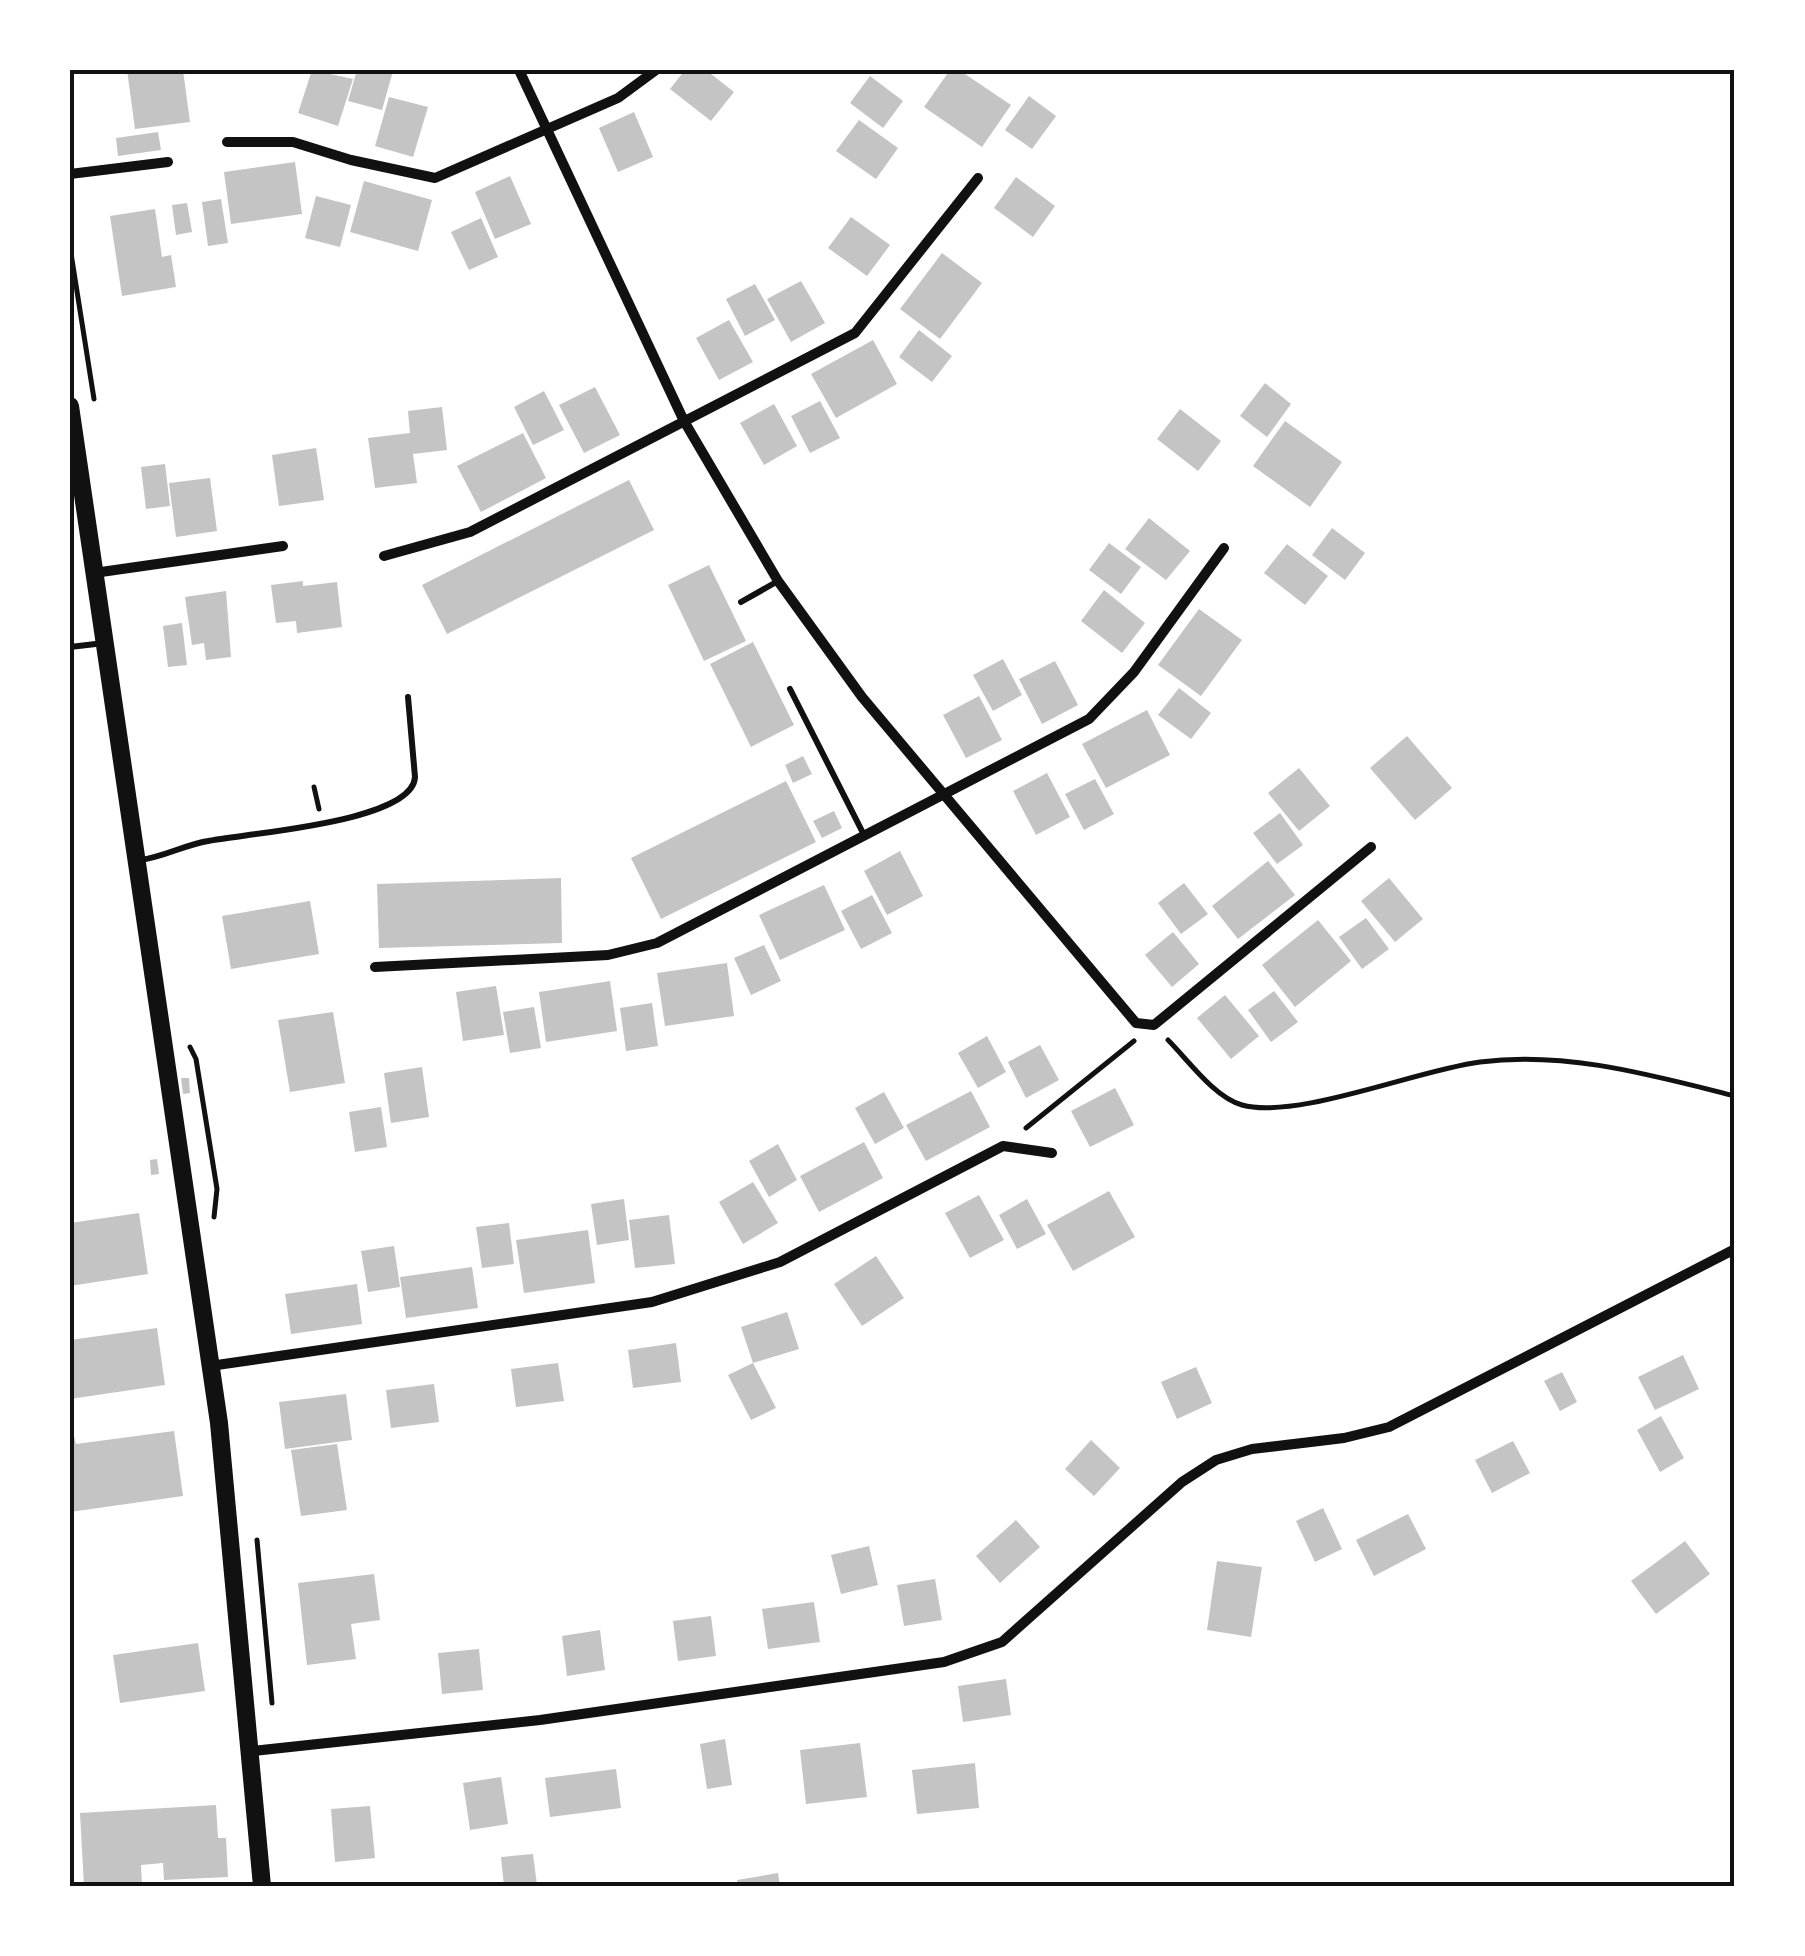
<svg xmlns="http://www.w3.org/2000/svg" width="1805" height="1956" viewBox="0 0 1805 1956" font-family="'Space Grotesk',sans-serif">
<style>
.building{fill:#c4c4c4}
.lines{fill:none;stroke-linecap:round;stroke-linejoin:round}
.path{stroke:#111;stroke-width:5}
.service{stroke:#111;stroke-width:6}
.minor{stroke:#111;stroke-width:10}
.tertiary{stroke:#111;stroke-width:18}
.neatline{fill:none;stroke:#111;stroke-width:4}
</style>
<rect width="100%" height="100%" fill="#fff"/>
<!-- building -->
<path class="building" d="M 127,70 L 183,70 L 190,122 L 135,129 Z
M 312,70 L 353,79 L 338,126 L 298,113 Z
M 357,70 L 393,71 L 382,110 L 348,101 Z
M 685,70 L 706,70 L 734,92 L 711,121 L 670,89 Z
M 950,70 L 959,70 L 1011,105 L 982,147 L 924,107 Z
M 870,76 L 903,101 L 883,128 L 850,103 Z
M 1029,96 L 1056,116 L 1032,149 L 1005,130 Z
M 389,97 L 428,107 L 413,157 L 375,146 Z
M 634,112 L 653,157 L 618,172 L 599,128 Z
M 859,120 L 898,148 L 876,179 L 836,151 Z
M 158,132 L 161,150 L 118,156 L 116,138 Z
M 295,162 L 302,214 L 231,224 L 224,172 Z
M 510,176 L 531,224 L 495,239 L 475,192 Z
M 1016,177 L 1055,206 L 1033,237 L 994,208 Z
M 364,181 L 432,200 L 418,251 L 350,232 Z
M 316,196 L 351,205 L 340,247 L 305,238 Z
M 221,199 L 228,243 L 208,246 L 202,202 Z
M 187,203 L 192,232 L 176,235 L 172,205 Z
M 155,209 L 162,257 L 171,255 L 176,287 L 122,296 L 110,216 Z
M 851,217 L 890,245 L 867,276 L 828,248 Z
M 481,218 L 498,257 L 469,270 L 451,232 Z
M 942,253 L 982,283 L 940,339 L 900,309 Z
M 801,281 L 825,323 L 791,342 L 767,299 Z
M 755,284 L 775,320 L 745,336 L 726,299 Z
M 729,320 L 753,362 L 719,380 L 696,338 Z
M 919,330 L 952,356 L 932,382 L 899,357 Z
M 873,340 L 897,384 L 836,418 L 811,374 Z
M 1265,383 L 1291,404 L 1267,437 L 1240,416 Z
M 595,387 L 620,435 L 584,453 L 559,405 Z
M 544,391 L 564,430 L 533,445 L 514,407 Z
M 820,401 L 840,438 L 810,453 L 791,416 Z
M 774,404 L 797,446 L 764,465 L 740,423 Z
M 442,407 L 447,450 L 413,454 L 417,483 L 375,488 L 368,438 L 410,433 L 408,411 Z
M 1180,409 L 1221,441 L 1198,471 L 1157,439 Z
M 1285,421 L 1342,462 L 1310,507 L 1253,466 Z
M 523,433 L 546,478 L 481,512 L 457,466 Z
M 316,448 L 324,500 L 279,506 L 272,455 Z
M 165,464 L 170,506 L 146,509 L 141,467 Z
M 210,478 L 217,531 L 176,537 L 169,483 Z
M 629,480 L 654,530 L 447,634 L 422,585 Z
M 1149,518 L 1190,551 L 1166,580 L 1125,549 Z
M 1332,528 L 1365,553 L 1345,580 L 1312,555 Z
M 1109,543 L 1141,567 L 1121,594 L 1089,570 Z
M 1287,544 L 1328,576 L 1305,605 L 1264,573 Z
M 709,565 L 746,641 L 704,661 L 668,585 Z
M 303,581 L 303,586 L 337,582 L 342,627 L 297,633 L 296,621 L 276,623 L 271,585 Z
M 1104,590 L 1145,623 L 1122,653 L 1081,621 Z
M 226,591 L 231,657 L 206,660 L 204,643 L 192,645 L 185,597 Z
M 1199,609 L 1242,640 L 1201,696 L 1158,665 Z
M 182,623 L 187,665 L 168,667 L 163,626 Z
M 753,642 L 794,725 L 751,747 L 710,664 Z
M 1003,659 L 1022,695 L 993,711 L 973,675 Z
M 1055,661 L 1078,705 L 1042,724 L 1019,679 Z
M 1179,688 L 1211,713 L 1191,739 L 1158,715 Z
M 979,696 L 1002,740 L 966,758 L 943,715 Z
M 1147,710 L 1170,755 L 1106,788 L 1082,744 Z
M 1407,736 L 1452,788 L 1415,820 L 1370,768 Z
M 803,756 L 812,774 L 793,783 L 785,765 Z
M 1299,768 L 1330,806 L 1299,831 L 1268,793 Z
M 1047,773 L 1070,817 L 1036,835 L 1013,791 Z
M 1095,779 L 1114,814 L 1084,830 L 1065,794 Z
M 786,781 L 816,842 L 661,919 L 631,858 Z
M 834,811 L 842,828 L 822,838 L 813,821 Z
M 1280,813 L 1303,845 L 1277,864 L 1253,833 Z
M 900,851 L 923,896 L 887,915 L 864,871 Z
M 1268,861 L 1295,895 L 1238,939 L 1212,906 Z
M 561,878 L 562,943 L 379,948 L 377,884 Z
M 1389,878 L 1423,919 L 1395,942 L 1361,901 Z
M 1184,883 L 1208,914 L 1181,934 L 1158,903 Z
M 824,885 L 845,930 L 780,960 L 759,915 Z
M 872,895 L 892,933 L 861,949 L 841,911 Z
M 310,901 L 319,954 L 231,969 L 222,916 Z
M 1366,918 L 1389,949 L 1362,969 L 1339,937 Z
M 1318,920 L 1351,961 L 1295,1007 L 1262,965 Z
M 1173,932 L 1199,964 L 1172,987 L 1145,955 Z
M 764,945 L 781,981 L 751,995 L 734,958 Z
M 727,963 L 734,1016 L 665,1026 L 657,973 Z
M 610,981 L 617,1031 L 546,1042 L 539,992 Z
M 496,986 L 504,1035 L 463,1041 L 456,992 Z
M 1274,991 L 1298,1022 L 1271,1042 L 1248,1010 Z
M 1225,995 L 1259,1036 L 1231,1059 L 1197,1018 Z
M 652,1003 L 658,1046 L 626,1051 L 620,1008 Z
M 534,1007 L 541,1048 L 510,1053 L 503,1012 Z
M 333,1012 L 345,1083 L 290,1092 L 278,1020 Z
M 987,1036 L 1006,1072 L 978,1088 L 958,1053 Z
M 1040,1045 L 1059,1080 L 1026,1098 L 1008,1062 Z
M 422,1067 L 429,1117 L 391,1123 L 384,1073 Z
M 181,1078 L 189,1078 L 190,1093 L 183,1094 Z
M 1115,1088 L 1134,1125 L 1090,1147 L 1071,1111 Z
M 971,1091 L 990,1127 L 926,1161 L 906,1125 Z
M 884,1092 L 904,1128 L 875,1144 L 855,1108 Z
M 381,1107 L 387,1147 L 355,1152 L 349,1112 Z
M 864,1142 L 883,1178 L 819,1212 L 800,1176 Z
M 778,1144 L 797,1180 L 769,1197 L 749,1161 Z
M 157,1159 L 159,1174 L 151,1175 L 150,1160 Z
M 753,1182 L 778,1223 L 743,1244 L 719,1202 Z
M 1109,1191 L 1135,1237 L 1073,1271 L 1047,1225 Z
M 979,1195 L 1004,1240 L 970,1258 L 945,1213 Z
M 624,1199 L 629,1240 L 597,1245 L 591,1204 Z
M 1027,1199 L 1046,1234 L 1017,1249 L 999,1215 Z
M 139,1213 L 148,1274 L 70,1286 L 70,1223 Z
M 669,1215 L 675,1264 L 635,1268 L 629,1220 Z
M 509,1223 L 514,1264 L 482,1268 L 476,1227 Z
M 588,1230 L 595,1283 L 524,1293 L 516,1240 Z
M 394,1246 L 400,1287 L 368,1292 L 361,1251 Z
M 876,1256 L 904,1298 L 862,1326 L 834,1284 Z
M 472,1267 L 478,1308 L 406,1318 L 400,1277 Z
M 357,1284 L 362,1324 L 291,1334 L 285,1294 Z
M 787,1312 L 799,1349 L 753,1363 L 741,1327 Z
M 157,1328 L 165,1385 L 70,1399 L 70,1340 Z
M 676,1343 L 681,1382 L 633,1388 L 628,1350 Z
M 1683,1355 L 1699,1389 L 1655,1410 L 1638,1377 Z
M 558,1363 L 564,1401 L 516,1407 L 511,1369 Z
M 753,1363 L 776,1408 L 751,1420 L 728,1375 Z
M 1196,1367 L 1212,1403 L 1177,1419 L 1161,1382 Z
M 1562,1372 L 1577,1402 L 1560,1411 L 1544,1381 Z
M 434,1384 L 439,1422 L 391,1428 L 386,1390 Z
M 346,1394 L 352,1440 L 285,1449 L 279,1402 Z
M 1661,1416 L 1684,1458 L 1660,1472 L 1637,1430 Z
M 70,1419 L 76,1444 L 174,1431 L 183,1496 L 70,1512 Z
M 1091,1440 L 1120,1468 L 1094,1496 L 1065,1469 Z
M 1513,1441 L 1530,1473 L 1492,1493 L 1475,1460 Z
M 337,1444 L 347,1510 L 301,1516 L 291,1450 Z
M 1323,1508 L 1342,1549 L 1315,1562 L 1296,1521 Z
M 1408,1514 L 1426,1549 L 1374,1576 L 1356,1540 Z
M 1016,1520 L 1040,1547 L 1000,1583 L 976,1556 Z
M 1685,1541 L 1710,1574 L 1656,1614 L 1631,1581 Z
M 869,1546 L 878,1585 L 841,1594 L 831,1555 Z
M 1217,1561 L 1262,1567 L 1251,1637 L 1207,1630 Z
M 374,1574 L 380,1620 L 351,1624 L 356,1659 L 307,1665 L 298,1583 Z
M 935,1579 L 942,1620 L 904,1626 L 897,1585 Z
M 814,1602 L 820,1642 L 768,1649 L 762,1609 Z
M 711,1616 L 716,1656 L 678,1661 L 673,1621 Z
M 600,1630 L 605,1670 L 567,1676 L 562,1636 Z
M 198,1643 L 205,1691 L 120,1703 L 113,1655 Z
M 479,1649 L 483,1690 L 442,1694 L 438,1653 Z
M 1006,1679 L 1011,1715 L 963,1722 L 958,1686 Z
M 725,1739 L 732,1785 L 707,1789 L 700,1744 Z
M 860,1743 L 867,1797 L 806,1804 L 800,1750 Z
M 975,1763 L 979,1808 L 917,1814 L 912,1770 Z
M 616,1769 L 621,1808 L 550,1817 L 545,1778 Z
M 501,1777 L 508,1824 L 470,1830 L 463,1783 Z
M 216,1805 L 218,1838 L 226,1838 L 228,1877 L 164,1880 L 163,1863 L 141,1865 L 142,1886 L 84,1886 L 80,1813 Z
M 370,1806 L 375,1858 L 335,1862 L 331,1809 Z
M 533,1854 L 537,1885 L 504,1886 L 501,1857 Z
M 778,1873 L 780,1886 L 738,1886 L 737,1880 Z"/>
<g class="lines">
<!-- path -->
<path class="path" d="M 70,247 L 94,399
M 314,787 L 319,809
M 1168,1040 C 1188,1060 1214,1097 1242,1105 C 1297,1120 1417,1070 1480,1062 C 1567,1051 1651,1075 1735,1096
M 190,1047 L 196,1059 L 217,1189 L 214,1217
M 1026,1128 L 1134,1041
M 257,1540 L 272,1703"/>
<!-- service -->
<path class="service" d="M 741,602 L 778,581
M 70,647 L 104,643
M 790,689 L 864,835
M 140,860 C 164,857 184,845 208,841 C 248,833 413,822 415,777 L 408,697"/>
<!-- minor -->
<path class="minor" d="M 519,70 L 684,421 L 778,581 L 862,697 L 1136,1023 L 1154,1025 L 1371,847
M 227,142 L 293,142 L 351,160 L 435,178 L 618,98 L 656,70
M 70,174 L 168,162
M 384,556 L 470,532 L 855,333 L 978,178
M 94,573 L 283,546
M 375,967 L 608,955 L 657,943 L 1089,719 L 1134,672 L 1224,548
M 210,1366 L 652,1302 L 780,1262 L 1003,1146 L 1052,1153
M 253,1751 L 540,1720 L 944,1662 L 1002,1642 L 1182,1482 L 1216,1460 L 1252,1449 L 1344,1438 L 1389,1427 L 1735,1249"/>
<!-- tertiary -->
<path class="tertiary" d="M 70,406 L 219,1423 L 262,1886"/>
</g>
<!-- border -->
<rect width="1805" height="1956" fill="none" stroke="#ffffff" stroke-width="145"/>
<rect x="72" y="72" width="1660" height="1812" class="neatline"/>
</svg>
